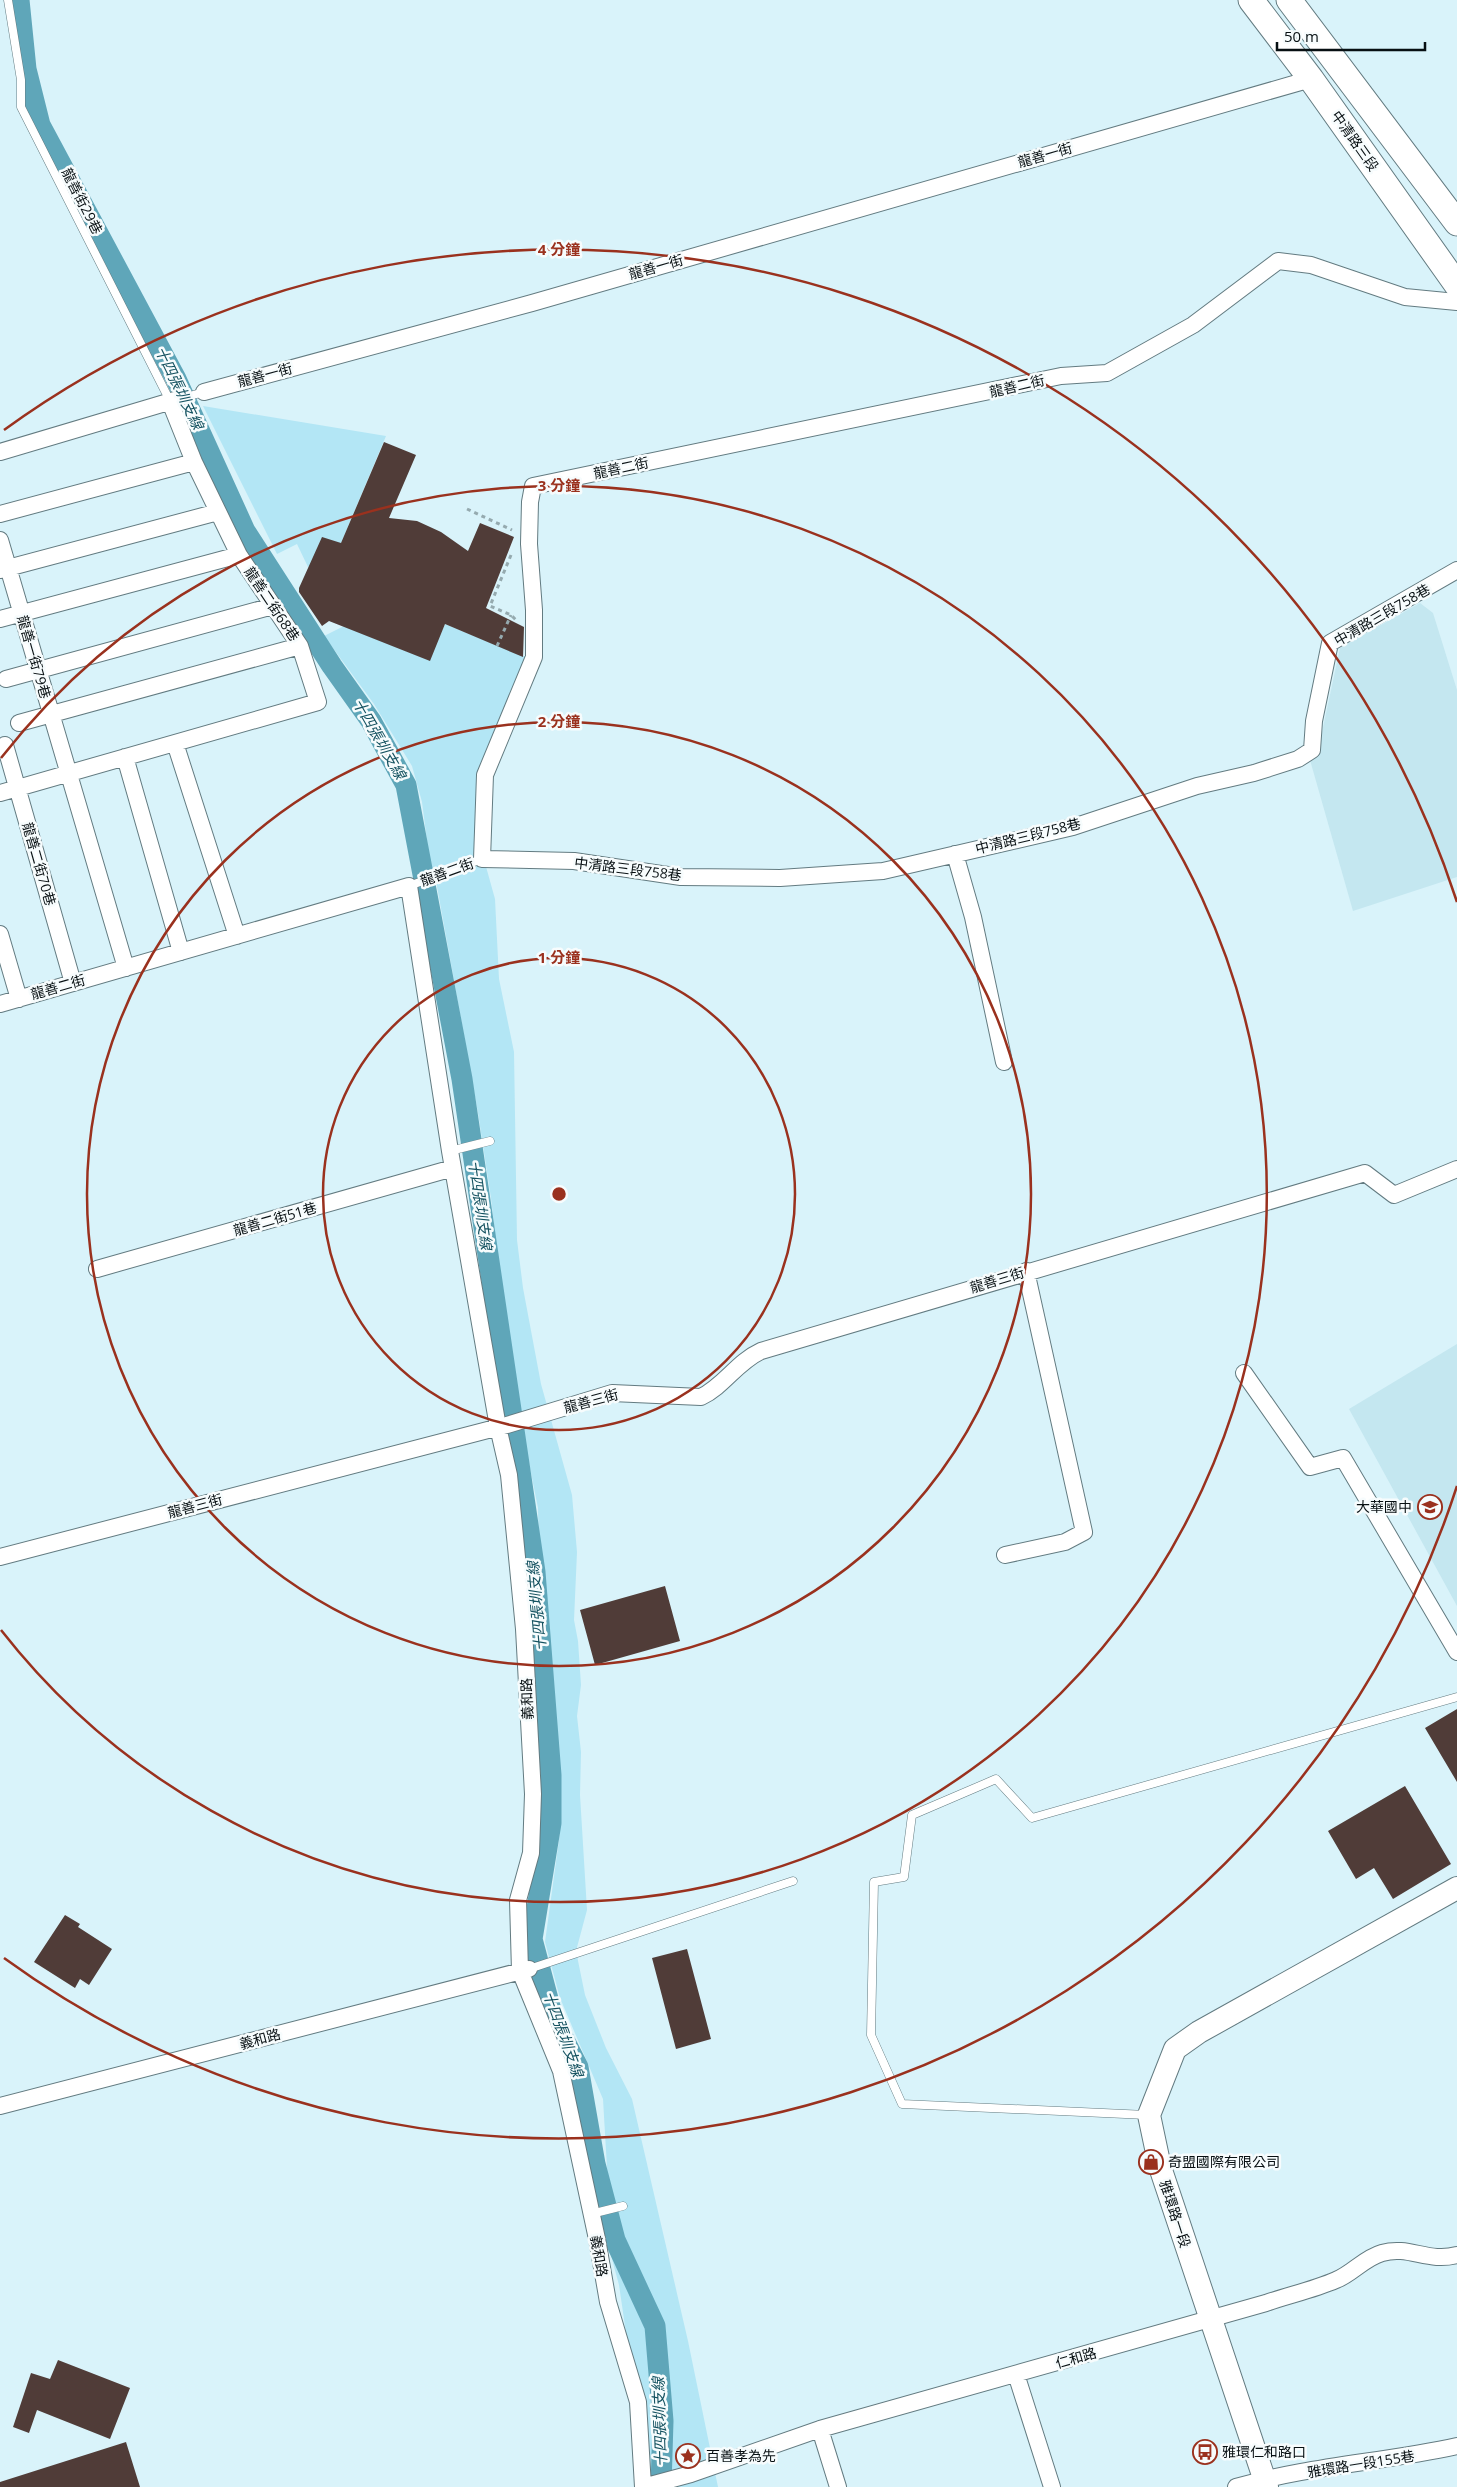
<svg xmlns="http://www.w3.org/2000/svg" width="1457" height="2487" viewBox="0 0 1457 2487" font-family="'Open Sans','Noto Sans TC',sans-serif">
<style>
.built{fill:#c4e7f0}
.green{fill:#b3e6f5}
.lines{fill:none;stroke-linecap:round;stroke-linejoin:round}
.canal{stroke:#5fa6b9;stroke-width:21}
.building{fill:#503c38}
.lane-casing{stroke:#637b81;stroke-width:9}
.street-casing{stroke:#637b81;stroke-width:18}
.secondary-casing{stroke:#637b81;stroke-width:24}
.primary-casing{stroke:#637b81;stroke-width:27}
.path{stroke:#95aaaf;stroke-width:3;stroke-dasharray:4 4;stroke-linecap:butt}
.lane{stroke:#fff;stroke-width:8}
.street{stroke:#fff;stroke-width:16}
.secondary{stroke:#fff;stroke-width:22}
.primary{stroke:#fff;stroke-width:25}
.ring{fill:none;stroke:#9a311e;stroke-width:2.5}
.labels{text-anchor:middle;stroke-width:5;stroke-linejoin:round;paint-order:stroke}
.street-label{font-size:14px;fill:#070f12;stroke:#f7fcfd}
.poi-label{font-size:14px;fill:#070f12;stroke:#f7fcfd;text-anchor:start}
.water-label{font-size:15px;font-style:italic;fill:#155260;stroke:#f7fcfd}
.centre{fill:#9a311e;stroke:#f7fcfd;stroke-width:2.5}
.ring-label{font-size:15px;text-anchor:middle;font-weight:bold;fill:#9a311e;stroke:#f7fcfd;stroke-width:5;stroke-linejoin:round;paint-order:stroke}
</style>
<rect width="100%" height="100%" fill="#d9f3fa"/>
<!-- built -->
<path class="built" d="M 1420,603 L 1433,613 L 1457,690 L 1457,877 L 1353,911 L 1310,760 L 1319,746 L 1340,648 Z
M 1457,1344 L 1457,1606 L 1349,1409 Z"/>
<!-- green -->
<path class="green" d="M 203,406 L 386,436 L 341,543 L 308,567 L 297,544 L 277,554 Z
M 445,624 L 523,656 L 529,656 L 479,774 L 477,856 L 431,872 L 422,802 L 412,766 L 374,704 L 324,636 L 344,626 L 429,660 Z
M 485,863 L 495,899 L 499,979 L 514,1052 L 517,1240 L 523,1288 L 541,1384 L 572,1495 L 577,1552 L 574,1620 L 578,1641 L 581,1685 L 577,1716 L 581,1752 L 580,1795 L 587,1910 L 576,1951 L 585,1995 L 606,2048 L 632,2099 L 688,2341 L 718,2487 L 665,2487 L 648,2483 L 619,2285 L 606,2237 L 598,2188 L 608,2185 L 603,2099 L 560,1998 L 545,1942 L 559,1840 L 561,1800 L 539,1563 L 538,1508 L 512,1378 L 491,1198 L 478,1113 L 436,881 Z"/>
<g class="lines">
<!-- canal -->
<path class="canal" d="M 19,0 L 26,69 L 40,125 L 176,379 L 245,531 L 332,666 L 371,721 L 406,785 L 462,1079 L 535,1572 L 551,1775 L 551,1823 L 532,1939 L 553,2018 L 578,2067 L 595,2164 L 615,2240 L 655,2326 L 663,2421 L 661,2487"/>
</g>
<!-- building -->
<path class="building" d="M 384,442 L 416,455 L 389,518 L 417,521 L 441,532 L 468,551 L 480,523 L 514,537 L 486,608 L 524,627 L 523,657 L 445,624 L 430,661 L 329,621 L 322,626 L 299,592 L 299,588 L 322,537 L 341,543 Z
M 665,1586 L 680,1641 L 595,1665 L 580,1610 Z
M 1457,1709 L 1457,1782 L 1425,1728 Z
M 1405,1786 L 1451,1864 L 1393,1899 L 1374,1868 L 1356,1879 L 1328,1831 Z
M 65,1915 L 80,1924 L 78,1927 L 112,1949 L 89,1985 L 80,1979 L 75,1988 L 34,1962 Z
M 687,1949 L 711,2039 L 676,2049 L 652,1958 Z
M 58,2360 L 130,2388 L 110,2439 L 37,2410 L 29,2433 L 13,2427 L 31,2373 L 50,2379 Z
M 126,2442 L 140,2487 L 0,2487 L 0,2482 Z"/>
<g class="lines">
<defs>
<path id="lane" d="M 8,0 L 21,80 L 21,107 L 170,401
M 175,400 L 204,392
M 409,886 L 482,859
M 450,1151 L 490,1141
M 529,1969 L 793,1881
M 1147,2115 L 902,2104 L 871,2035 L 874,1882 L 904,1877 L 912,1815 L 996,1779 L 1032,1818 L 1457,1697
M 591,2214 L 623,2206"/>
<path id="street" d="M 1457,302 L 1405,297 L 1311,265 L 1278,261 L 1193,325 L 1107,373 L 1061,376 L 533,486 L 530,502 L 529,544 L 534,610 L 534,657 L 485,775 L 482,859 L 574,861 L 681,877 L 780,878 L 883,871 L 1073,827 L 1197,786 L 1254,773 L 1298,759 L 1312,750 L 1314,721 L 1330,643 L 1457,570
M 204,392 L 532,303 L 1311,79
M 0,452 L 175,400
M 0,514 L 194,462
M 0,540 L 126,968
M 0,570 L 218,512
M 0,619 L 239,555
M 6,679 L 273,606
M 19,723 L 300,646
M 175,743 L 237,936
M 5,745 L 73,983
M 125,757 L 181,952
M 0,793 L 318,702 L 300,646 L 239,555 L 194,462 L 170,402
M 955,854 L 973,917 L 1004,1062
M 0,934 L 19,999
M 0,1004 L 409,886 L 450,1151 L 498,1427 L 509,1475 L 524,1629 L 533,1794 L 531,1853 L 518,1900 L 520,1971 L 561,2071 L 597,2239 L 608,2302 L 638,2402 L 643,2487
M 97,1269 L 453,1168
M 1244,1373 L 1310,1467 L 1343,1458 L 1457,1652
M 1005,1555 L 1065,1542 L 1084,1532 L 1026,1271
M 0,1557 L 507,1425 L 612,1393 L 701,1397 C 724,1386 737,1362 761,1351 L 1365,1173 L 1394,1195 L 1457,1169
M 0,2106 L 529,1969
M 1016,2374 L 1052,2487
M 820,2429 L 838,2487
M 643,2487 L 691,2474 L 820,2429 L 1266,2303 C 1289,2295 1313,2290 1336,2280 C 1352,2274 1364,2258 1382,2253 C 1409,2245 1428,2263 1457,2255
M 1236,2487 C 1308,2466 1384,2462 1457,2446"/>
<path id="secondary" d="M 1267,2487 L 1160,2167 L 1149,2115 L 1175,2049 L 1199,2032 L 1457,1888"/>
<path id="primary" d="M 1251,0 L 1311,79 L 1457,285
M 1289,0 L 1457,223"/>
</defs>
<!-- lane casing -->
<use href="#lane" class="lane-casing"/>
<!-- street casing -->
<use href="#street" class="street-casing"/>
<!-- secondary casing -->
<use href="#secondary" class="secondary-casing"/>
<!-- primary casing -->
<use href="#primary" class="primary-casing"/>
<!-- path -->
<path class="path" d="M 467,509 L 512,530
M 511,555 L 490,606 L 511,615 L 517,621
M 497,646 L 511,615"/>
<!-- lane -->
<use href="#lane" class="lane"/>
<!-- street -->
<use href="#street" class="street"/>
<!-- secondary -->
<use href="#secondary" class="secondary"/>
<!-- primary -->
<use href="#primary" class="primary"/>
</g>
<!-- distance rings -->
<g class="ring">
<circle cx="559" cy="1194" r="236"/>
<circle cx="559" cy="1194" r="472"/>
<path d="M1 758A708 708 0 1 1 1 1630"/>
<path d="M1457 1486A944 944 0 0 1 4 1958M4 430A944 944 0 0 1 1457 902"/>
</g>
<!-- icons -->
<defs>
<symbol id="school-ring" viewBox="-11 -11 22 22"><circle r="9.5" fill="#f7fcfd" stroke="#9a311e" stroke-width="1.5"/><path d="M0-5L7-2L0 1L-7-2ZM-4 1L0 2.5L4 1V4Q0 6-4 4Z" fill="#9a311e"/></symbol>
<symbol id="shop-ring" viewBox="-11 -11 22 22"><circle r="9.5" fill="#f7fcfd" stroke="#9a311e" stroke-width="1.5"/><path d="M-5-2.5h2.3a2.7 3.5 0 0 1 5.4 0H5L5.5 6h-11ZM-1.5-2.5h3a1.5 2.3 0 0 0-3 0Z" fill="#9a311e"/></symbol>
<symbol id="bus-ring" viewBox="-11 -11 22 22"><circle r="9.5" fill="#f7fcfd" stroke="#9a311e" stroke-width="1.5"/><path d="M-5-6H5V4H4V6H2V4H-2V6H-4V4H-5ZM-3.5-4V0h7V-4ZM-3.5 1.2v1.5H-2V1.2ZM2 1.2v1.5H3.5V1.2Z" fill="#9a311e"/></symbol>
<symbol id="sight-ring" viewBox="-11 -11 22 22"><circle r="9.5" fill="#f7fcfd" stroke="#9a311e" stroke-width="1.5"/><path d="M0-6L1.8-2.2L6-1.7L2.9 1.2L3.7 5.4L0 3.3L-3.7 5.4L-2.9 1.2L-6-1.7L-1.8-2.2Z" fill="#9a311e"/></symbol>
</defs>
<g fill-rule="evenodd">
<use href="#school-ring" x="1416" y="1493" width="28" height="28"/>
<use href="#shop-ring" x="1137" y="2148" width="28" height="28"/>
<use href="#bus-ring" x="1191" y="2438" width="28" height="28"/>
<use href="#sight-ring" x="674" y="2442" width="28" height="28"/>
</g>
<g class="labels">
<!-- street labels -->
<g class="street-label">
<text transform="translate(1355 141) rotate(55)" y="5">中清路三段</text>
<text transform="translate(1045 155) rotate(-16)" y="5">龍善一街</text>
<text transform="translate(82 201) rotate(63)" y="5">龍善街29巷</text>
<text transform="translate(656 267) rotate(-16)" y="5">龍善一街</text>
<text transform="translate(265 375) rotate(-15)" y="5">龍善一街</text>
<text transform="translate(1017 386) rotate(-13)" y="5">龍善二街</text>
<text transform="translate(621 468) rotate(-12)" y="5">龍善二街</text>
<text transform="translate(272 604) rotate(56)" y="5">龍善二街68巷</text>
<text transform="translate(1382 615) rotate(-30)" y="5">中清路三段758巷</text>
<text transform="translate(34 657) rotate(74)" y="5">龍善一街79巷</text>
<text transform="translate(1028 836) rotate(-14)" y="5">中清路三段758巷</text>
<text transform="translate(39 864) rotate(74)" y="5">龍善二街70巷</text>
<text transform="translate(628 869) rotate(7)" y="5">中清路三段758巷</text>
<text transform="translate(447 872) rotate(-20)" y="5">龍善二街</text>
<text transform="translate(58 987) rotate(-16)" y="5">龍善二街</text>
<text transform="translate(275 1219) rotate(-16)" y="5">龍善二街51巷</text>
<text transform="translate(997 1280) rotate(-17)" y="5">龍善三街</text>
<text transform="translate(591 1401) rotate(-15)" y="5">龍善三街</text>
<text transform="translate(195 1506) rotate(-15)" y="5">龍善三街</text>
<text transform="translate(527 1699) rotate(-92)" y="5">義和路</text>
<text transform="translate(260 2039) rotate(-15)" y="5">義和路</text>
<text transform="translate(1175 2214) rotate(72)" y="5">雅環路一段</text>
<text transform="translate(599 2256) rotate(80)" y="5">義和路</text>
<text transform="translate(1076 2358) rotate(-16)" y="5">仁和路</text>
<text transform="translate(1361 2464) rotate(-9)" y="5">雅環路一段155巷</text>
</g>
<!-- poi labels -->
<g class="poi-label">
<text x="1412" y="1512" text-anchor="end">大華國中</text>
<text x="1168" y="2167">奇盟國際有限公司</text>
<text x="1222" y="2457">雅環仁和路口</text>
<text x="706" y="2461">百善孝為先</text>
</g>
<!-- water labels -->
<g class="water-label">
<text transform="translate(179 388) rotate(64)" y="5">十四張圳支線</text>
<text transform="translate(379 739) rotate(60)" y="5">十四張圳支線</text>
<text transform="translate(480 1205) rotate(82)" y="5">十四張圳支線</text>
<text transform="translate(537 1606) rotate(-95)" y="5">十四張圳支線</text>
<text transform="translate(563 2034) rotate(70)" y="5">十四張圳支線</text>
<text transform="translate(660 2422) rotate(-92)" y="5">十四張圳支線</text>
</g>
</g>
<circle cx="559" cy="1194" r="8" class="centre"/>
<g class="ring-label">
<text x="559" y="255">4 分鐘</text>
<text x="559" y="491">3 分鐘</text>
<text x="559" y="727">2 分鐘</text>
<text x="559" y="963">1 分鐘</text>
</g>
<!-- scale -->
<path d="M1277 42v8h148v-8" fill="none" stroke="#070f12" stroke-width="2.5"/>
<text x="1284" y="42" font-size="15" fill="#070f12" stroke="#f7fcfd" stroke-width="4" paint-order="stroke">50 m</text>
</svg>
